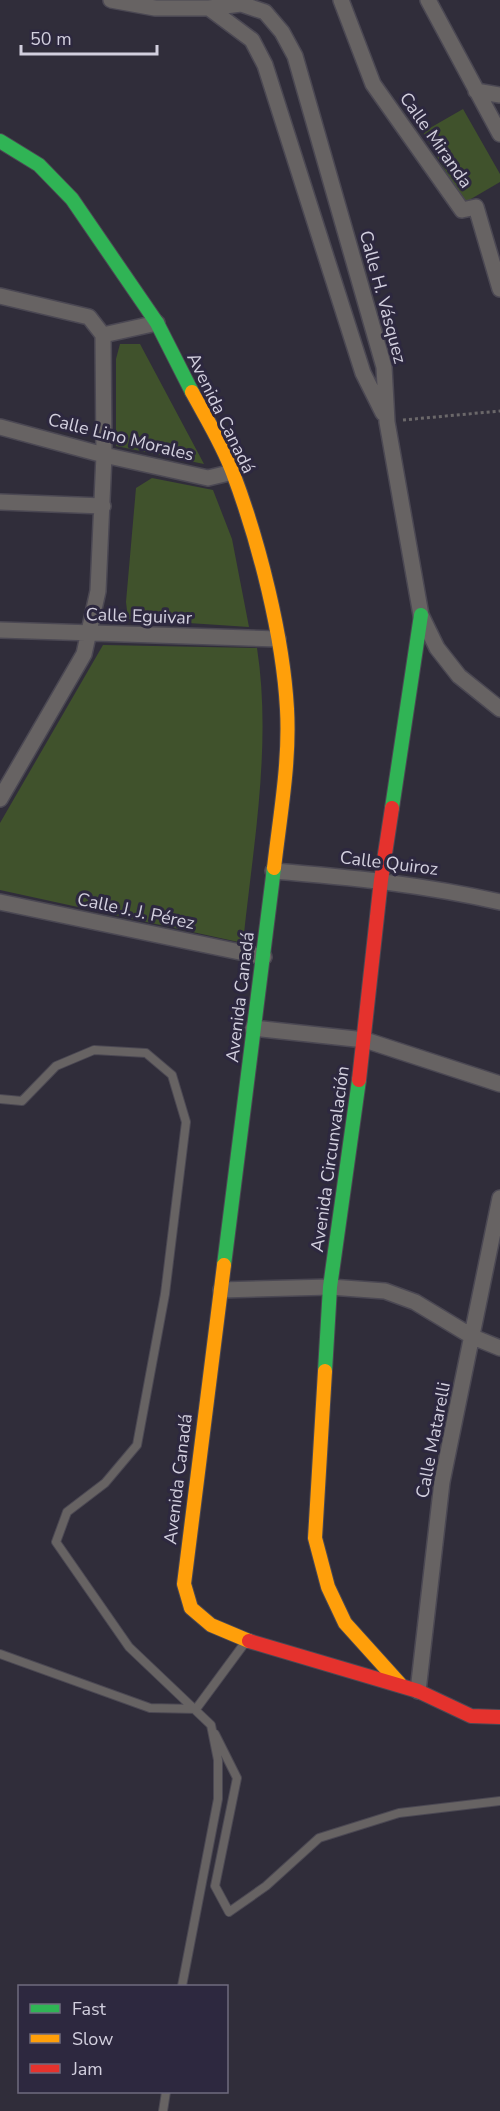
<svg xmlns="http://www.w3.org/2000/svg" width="500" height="2111" viewBox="0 0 500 2111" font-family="'Nunito Sans',sans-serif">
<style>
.green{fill:#40522c}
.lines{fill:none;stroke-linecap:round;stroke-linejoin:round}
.lane-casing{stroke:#4b4853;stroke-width:10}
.street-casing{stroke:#4b4853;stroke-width:18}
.fast-casing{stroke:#4b4853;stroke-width:16}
.slow-casing{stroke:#4b4853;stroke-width:16}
.jam-casing{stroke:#4b4853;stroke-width:16}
.path{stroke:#6b686a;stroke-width:3;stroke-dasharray:3 3;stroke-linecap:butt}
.lane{stroke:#676363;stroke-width:8}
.street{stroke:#676363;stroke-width:15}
.fast{stroke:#30b455;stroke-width:14}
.slow{stroke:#ff9f0a;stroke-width:14}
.jam{stroke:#e5322d;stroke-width:14}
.labels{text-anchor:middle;stroke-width:6;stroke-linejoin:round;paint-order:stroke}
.street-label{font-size:18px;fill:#d2cfde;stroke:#2d283f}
</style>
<rect width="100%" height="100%" fill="#302d3a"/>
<!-- green -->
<path class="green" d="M 463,109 L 500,174 L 500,182 L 464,203 L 423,132 Z
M 120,344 L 140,344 L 204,464 L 116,446 L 116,359 Z
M 152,478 L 213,490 L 232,539 L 249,627 L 128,619 L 126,602 L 136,488 Z
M 103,645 L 257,648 C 272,745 253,846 243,943 L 0,890 L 0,823 Z"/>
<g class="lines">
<defs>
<path id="lane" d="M 0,1099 L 22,1101 L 56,1066 L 94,1050 L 146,1053 L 172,1075 L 186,1122 L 165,1294 L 137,1445 L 105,1483 L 67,1512 L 56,1542 L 129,1647 L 211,1725 L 218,1760 L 218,1799 L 182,1986
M 0,1654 L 150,1708 L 196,1709 L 244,1644
M 215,1734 L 237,1778 L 215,1886 L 229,1912 L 266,1886 L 319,1838 L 399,1813 L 500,1801
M 163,2111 L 166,2092"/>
<path id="street" d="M 111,0 L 155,8 L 209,8 L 241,4 L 265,12 L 282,32 L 295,56 L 384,367 L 387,422 L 421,615 L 437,648 L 459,676 L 500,709
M 341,0 L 373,84 L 462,210 L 476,207 L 500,289
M 428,0 L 500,134
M 209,8 L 252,40 L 265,65 L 363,373 L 383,413
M 476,91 L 500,95
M 0,296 L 89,317 L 103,335 L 104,455 L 98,591 L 84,654 L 0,799
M 103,335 L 157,323
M 0,427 L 104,455 L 208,478 L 233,472
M 0,502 L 103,506
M 0,630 L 278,639
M 273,871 C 350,877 425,885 500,902
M 0,902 L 264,957
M 253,1028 L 365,1040 L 500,1084
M 221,1290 L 330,1287 L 385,1291 L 415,1302 L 473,1337 L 500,1348
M 418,1691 L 442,1482 L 500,1198"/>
<path id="fast" d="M 0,141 L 39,165 L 72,199 L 157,323 L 192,392
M 392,808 L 421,615
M 224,1265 L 274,868
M 325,1371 L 330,1287 L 359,1080"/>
<path id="slow" d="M 192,392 C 206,418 223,445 233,473 C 259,542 283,636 287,709 C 290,762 280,815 274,868
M 224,1265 L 184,1584 L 191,1608 L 211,1625 L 249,1641
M 325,1371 L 315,1538 L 328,1587 L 345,1623 L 400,1684"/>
<path id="jam" d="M 359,1080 L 381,880 L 392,808
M 249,1641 L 418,1691 L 471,1716 L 500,1717"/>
</defs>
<!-- lane casing -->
<use href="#lane" class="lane-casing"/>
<!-- street casing -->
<use href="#street" class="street-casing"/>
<!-- fast casing -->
<use href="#fast" class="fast-casing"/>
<!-- slow casing -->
<use href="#slow" class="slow-casing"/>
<!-- jam casing -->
<use href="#jam" class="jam-casing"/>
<!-- path -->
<path class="path" d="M 403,420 L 500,411"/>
<!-- lane -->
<use href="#lane" class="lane"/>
<!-- street -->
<use href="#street" class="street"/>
<!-- fast -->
<use href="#fast" class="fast"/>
<!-- slow -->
<use href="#slow" class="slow"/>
<!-- jam -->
<use href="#jam" class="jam"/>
</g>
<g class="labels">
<!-- street labels -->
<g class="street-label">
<text transform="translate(436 140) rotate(55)" y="6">Calle Miranda</text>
<text transform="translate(383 297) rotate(75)" y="6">Calle H. Vásquez</text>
<text transform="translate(221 413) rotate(64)" y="6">Avenida Canadá</text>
<text transform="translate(121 437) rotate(14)" y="6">Calle Lino Morales</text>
<text transform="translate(139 616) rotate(2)" y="6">Calle Eguivar</text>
<text transform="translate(389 863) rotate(7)" y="6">Calle Quiroz</text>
<text transform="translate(136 911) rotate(12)" y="6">Calle J. J. Pérez</text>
<text transform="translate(240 997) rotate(-83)" y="6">Avenida Canadá</text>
<text transform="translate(330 1159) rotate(-82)" y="6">Avenida Circunvalación</text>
<text transform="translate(433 1440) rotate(-79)" y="6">Calle Matarelli</text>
<text transform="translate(178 1479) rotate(-83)" y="6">Avenida Canadá</text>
</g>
</g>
<!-- legend -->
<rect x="18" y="1985" width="210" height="108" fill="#2d283f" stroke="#6f6b7f" stroke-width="1.5"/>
<rect x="30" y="2004" width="30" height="9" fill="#30b455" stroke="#6f6b7f" stroke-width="1.5"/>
<text x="72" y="2015" font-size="18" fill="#d2cfde">Fast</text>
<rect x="30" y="2034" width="30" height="9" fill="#ff9f0a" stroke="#6f6b7f" stroke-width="1.5"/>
<text x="72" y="2045" font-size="18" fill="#d2cfde">Slow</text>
<rect x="30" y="2064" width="30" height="9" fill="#e5322d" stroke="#6f6b7f" stroke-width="1.5"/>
<text x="72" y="2075" font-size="18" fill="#d2cfde">Jam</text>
<!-- scale -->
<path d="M21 45v9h136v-9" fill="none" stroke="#d2cfde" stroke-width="3"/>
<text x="30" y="45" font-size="18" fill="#d2cfde" stroke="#2d283f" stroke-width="4.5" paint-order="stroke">50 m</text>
</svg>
